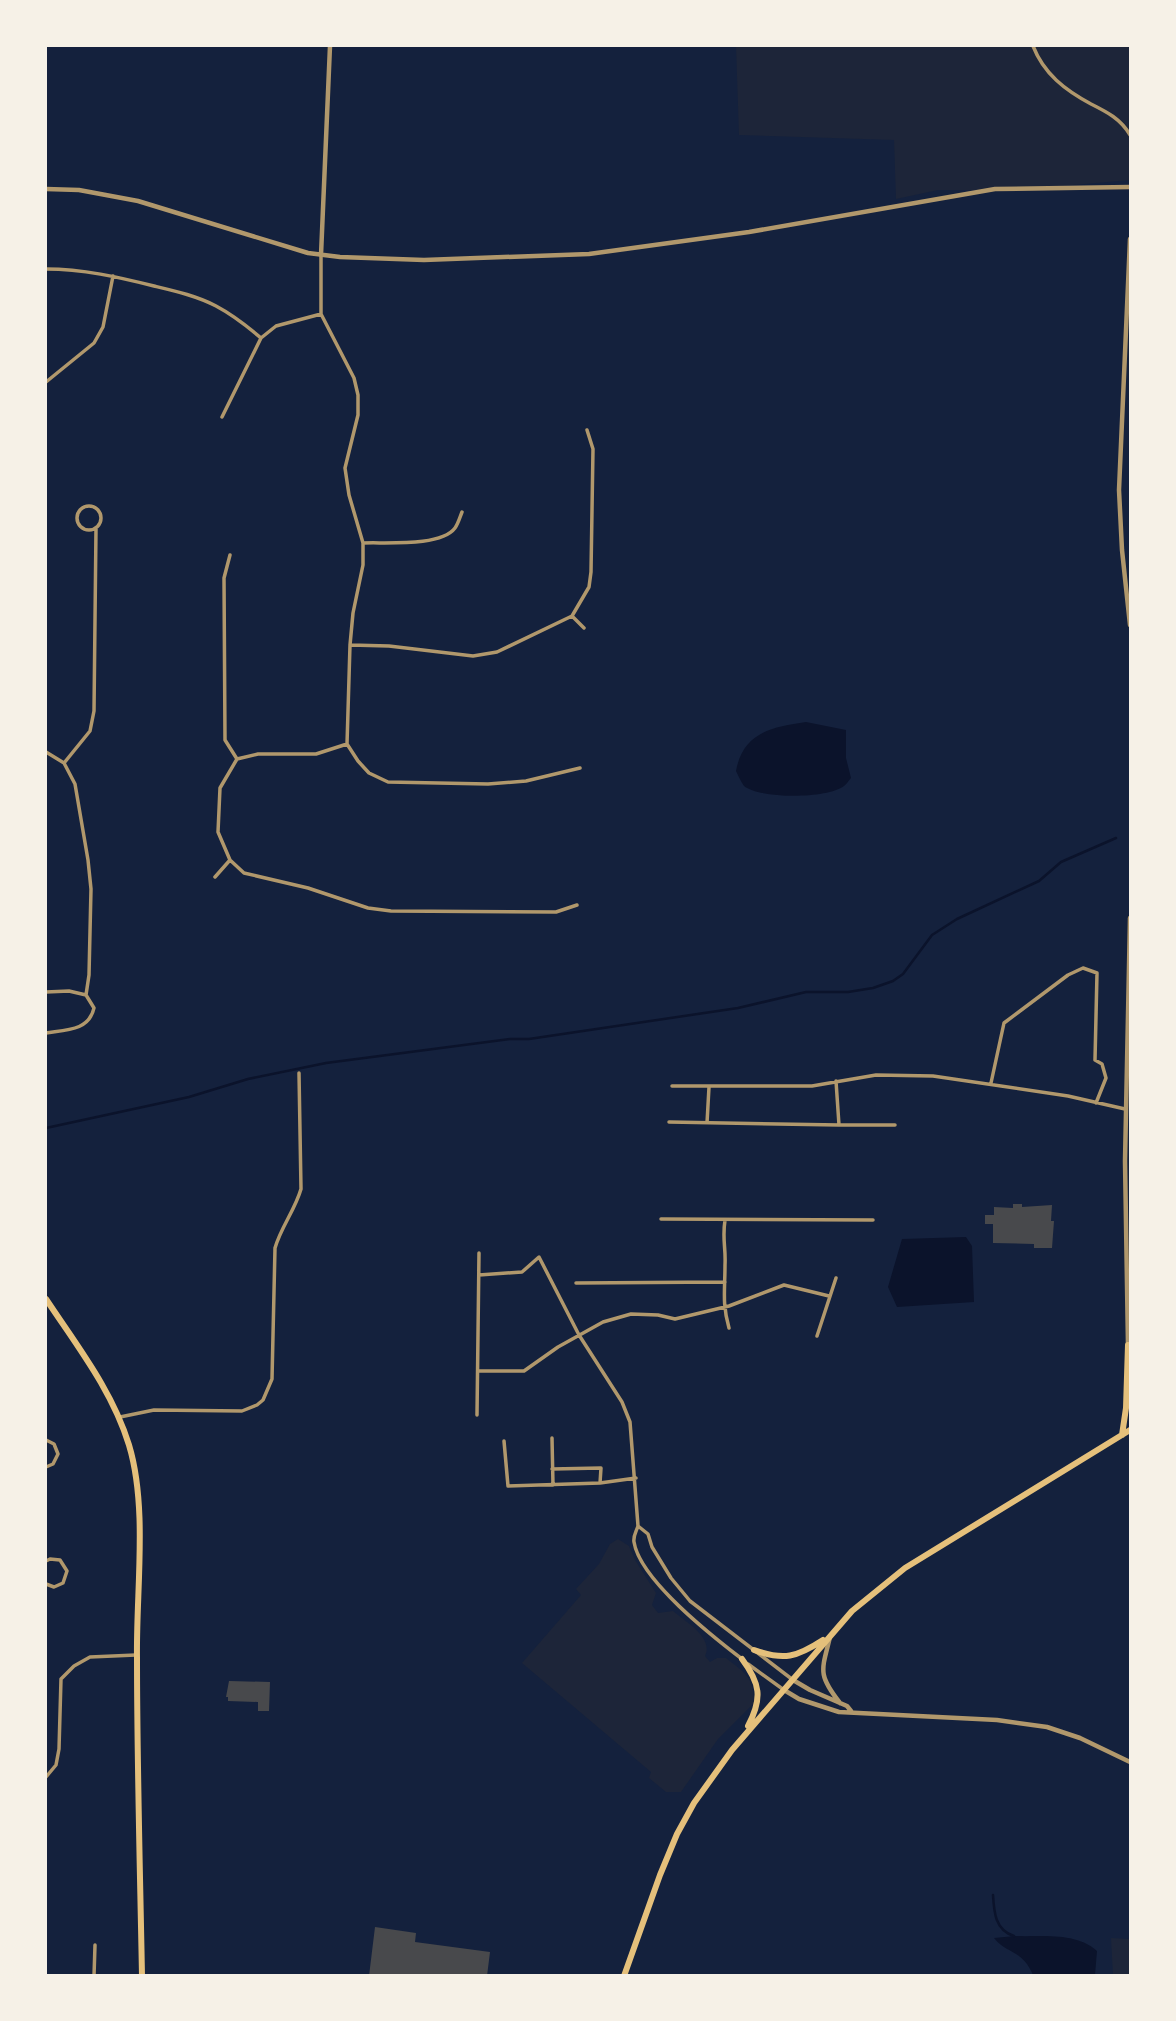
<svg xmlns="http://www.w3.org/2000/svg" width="1176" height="2021" viewBox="0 0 1176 2021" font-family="Georgia,serif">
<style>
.green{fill:#1d2539}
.water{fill:#0b132b}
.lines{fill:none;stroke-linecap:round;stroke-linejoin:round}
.stream{stroke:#0b132b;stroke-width:2.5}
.building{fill:#48494c}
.minor{stroke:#b1986c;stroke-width:3.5}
.tertiary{stroke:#b1986c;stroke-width:4.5}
.primary{stroke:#e5c07b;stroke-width:6}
.trunk{stroke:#e5c07b;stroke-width:6}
</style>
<rect width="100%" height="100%" fill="#14213d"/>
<!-- green -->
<path class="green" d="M 736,46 L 1130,46 L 1130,180 L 1017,190 L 938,190 L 896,199 L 894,140 L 739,135 Z
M 618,1539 L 629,1546 L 635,1560 L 656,1593 L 652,1605 L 658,1613 L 673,1611 C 686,1622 714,1638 705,1656 L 710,1662 L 717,1658 L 726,1658 C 745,1673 754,1677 754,1703 L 718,1739 L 681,1792 L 666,1792 L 649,1778 L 651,1772 L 522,1663 L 581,1595 L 576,1589 L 599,1564 L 610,1544 Z
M 1111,1938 L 1130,1939 L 1130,1975 L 1113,1975 Z"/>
<!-- water -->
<path class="water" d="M 806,722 L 846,730 L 846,758 L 851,778 C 848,781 847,784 844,786 C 827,799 760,799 744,786 C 741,782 738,775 736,771 C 743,733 771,727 806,722 Z
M 966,1237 L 972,1246 L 974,1302 L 897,1307 L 888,1287 L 902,1239 Z
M 1015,1936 C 1042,1937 1076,1932 1097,1951 L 1095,1975 L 1033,1975 C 1022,1949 1008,1955 994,1938 Z"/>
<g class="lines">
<!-- stream -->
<path class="stream" d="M 46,1128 L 189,1097 L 248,1079 L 326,1063 L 510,1039 L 529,1039 L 738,1008 L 806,992 L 848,992 L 873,988 L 893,981 L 903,974 L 932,935 L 957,919 L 1039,881 L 1061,862 L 1116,838
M 993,1895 C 994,1912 995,1930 1014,1936"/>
</g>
<!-- building -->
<path class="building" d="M 1013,1204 L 1022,1204 L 1022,1207 L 1052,1205 L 1051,1221 L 1054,1221 L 1052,1248 L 1034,1248 L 1034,1244 L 993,1243 L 993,1224 L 985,1224 L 985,1215 L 994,1215 L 994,1207 L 1013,1208 Z
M 229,1681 L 270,1682 L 269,1711 L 258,1711 L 258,1702 L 228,1701 L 228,1697 L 226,1697 Z
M 375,1927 L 416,1933 L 415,1942 L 490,1952 L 487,1976 L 369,1976 Z"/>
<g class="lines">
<!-- minor -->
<path class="minor" d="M 1033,46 C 1044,74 1065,90 1091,104 C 1107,112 1121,119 1130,135
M 321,255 L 321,314 L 354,378 L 358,395 L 358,415 L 345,468 L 349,495 L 363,543 L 363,565 L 353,613 L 350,645 L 347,744 L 358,761 L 369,773 L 388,782 L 488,784 L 526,781 L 580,768
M 46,269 C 83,269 118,277 154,286 C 175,291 197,296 216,306 C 233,315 247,326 261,338
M 46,382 L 94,343 L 103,327 L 113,276
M 222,417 L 261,338 L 276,326 L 321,314
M77 518a12 12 0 1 1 24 0a12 12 0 1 1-24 0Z
M 363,543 C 385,542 441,547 455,528 C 458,524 460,517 462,512
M 230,555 L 224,578 L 225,740 L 237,759
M 572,616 L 584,628
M 350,645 L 389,646 L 473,656 L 497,652 L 572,616 L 589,587 L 591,572 L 593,449 L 587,430
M 347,744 L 316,754 L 258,754 L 237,759 L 220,788 L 218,832 L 230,860 L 244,873 L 308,888 L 368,908 L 391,911 L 556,912 L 577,905
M 46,752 L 64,763 L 75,784 L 88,860 L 91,889 L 89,975 L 86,995
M 64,763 L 90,731 L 94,711 L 96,529
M 215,877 L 230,860
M 46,992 L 69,991 L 86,995 L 94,1008 C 89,1031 65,1030 46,1033
M 836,1081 L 839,1125 L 895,1125
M 991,1083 L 1004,1023 L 1068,975 L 1083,968 L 1097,973 L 1095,1060 L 1102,1064 L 1106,1078 L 1096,1103
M 672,1086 L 812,1086 L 876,1075 L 933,1076 L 1068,1096 L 1125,1109
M 669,1122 L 839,1125
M 707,1123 L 709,1087
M 661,1219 L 873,1220
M 725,1220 C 722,1240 726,1247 725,1265 C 725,1290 722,1304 729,1328
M 479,1275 L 522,1272 L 539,1257 L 579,1335 L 622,1402 L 630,1422 L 638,1526 C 636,1532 633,1536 634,1542 C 640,1580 712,1636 742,1659
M 576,1283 L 725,1282
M 817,1336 L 836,1278
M 478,1371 L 524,1371 L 558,1347 L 603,1322 L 631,1314 L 658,1315 L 675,1319 L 729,1306 L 784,1285 L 829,1296
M 477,1415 L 479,1253
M 120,1417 L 154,1410 L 242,1411 L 257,1405 L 263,1400 L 272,1379 L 275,1248 C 281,1227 295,1210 301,1189 L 299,1073
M 552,1438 L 553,1485
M 46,1440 L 54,1444 L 58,1454 L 53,1464 L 46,1467
M 504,1441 L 508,1486 L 600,1483 L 636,1478
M 552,1469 L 601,1468 L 600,1483
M 638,1526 L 648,1534 L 652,1547 L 671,1578 L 690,1601 L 793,1680
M 46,1561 L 50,1559 L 60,1560 L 67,1571 L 63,1583 L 54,1587 L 46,1584
M 748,1664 L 784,1690
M 46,1777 L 56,1765 L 59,1749 L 61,1679 L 74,1666 L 90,1657 L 136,1655
M 94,1976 L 95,1945"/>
<!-- tertiary -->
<path class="tertiary" d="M 46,189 L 79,190 L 138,201 L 308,253 L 340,257 L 424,260 L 589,254 L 749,232 L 995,189 L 1130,187
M 1130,239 L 1119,490 L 1122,550 L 1130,625
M 321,255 L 330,46
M 1128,1346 L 1125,1161 L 1130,918
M 830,1637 C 822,1670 817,1674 840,1703
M 793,1680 L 810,1690 L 847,1706 L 851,1711
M 784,1690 L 799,1699 L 839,1712 L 997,1720 L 1047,1727 L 1080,1738 L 1130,1762"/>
<!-- primary -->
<path class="primary" d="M 46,1299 C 77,1346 112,1390 129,1445 C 148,1508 136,1591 137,1657 C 137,1763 140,1869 142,1976"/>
<!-- trunk -->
<path class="trunk" d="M 1122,1435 L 1126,1408 L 1128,1345
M 754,1650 C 784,1661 797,1657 823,1640
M 742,1659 C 760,1683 763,1698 748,1726
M 624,1976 L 660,1875 L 677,1834 L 694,1803 L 732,1750 L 852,1611 L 905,1568 L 1130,1430"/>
</g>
<!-- border -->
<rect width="1176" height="2021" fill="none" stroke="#f6f1e7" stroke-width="94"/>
</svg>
